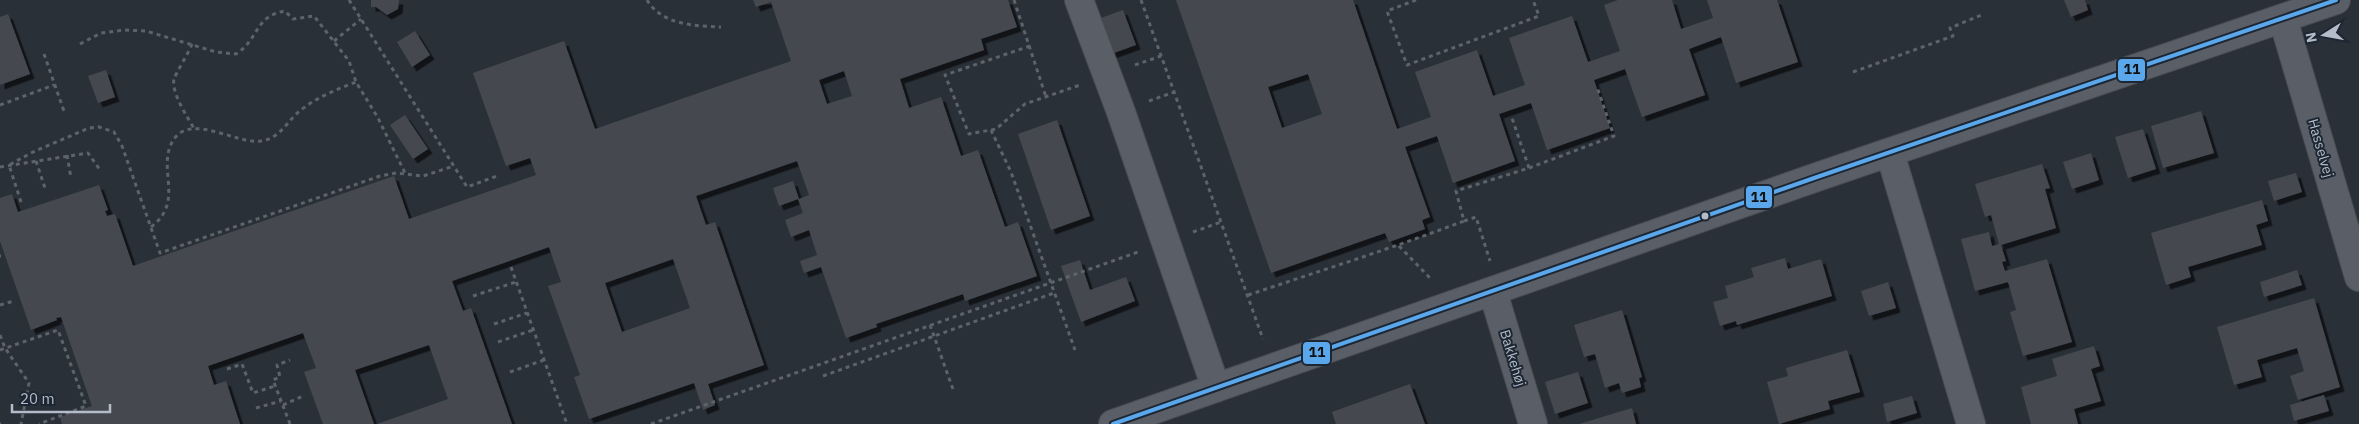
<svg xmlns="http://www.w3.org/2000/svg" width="2359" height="424" viewBox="0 0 2359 424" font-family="'IBM Plex Sans',sans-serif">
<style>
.building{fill:#444950;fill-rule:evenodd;filter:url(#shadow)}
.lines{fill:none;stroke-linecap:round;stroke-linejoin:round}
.minor-casing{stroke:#484c53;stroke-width:30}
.path{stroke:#5d636a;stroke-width:3;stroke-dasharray:4 4;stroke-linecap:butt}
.minor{stroke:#5a5e66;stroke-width:28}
.bus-1-casing{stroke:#1d2633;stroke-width:8}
.bus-1{stroke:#5aa8eb;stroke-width:4}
.bus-dot{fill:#b4bcc9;stroke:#1d2633;stroke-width:2}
.labels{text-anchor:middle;stroke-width:4;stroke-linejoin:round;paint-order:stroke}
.street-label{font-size:14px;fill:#b4bcc9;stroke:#1d2633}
.line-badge{stroke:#1d2633;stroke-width:2}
.pale-badge-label{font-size:14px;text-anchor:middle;font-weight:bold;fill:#111}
</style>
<defs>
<filter id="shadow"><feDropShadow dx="4.5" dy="4.5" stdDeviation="0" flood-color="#0009"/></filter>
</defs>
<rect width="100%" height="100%" fill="#2a3038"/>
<!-- building -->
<path class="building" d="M 371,0 L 399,0 L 398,9 L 387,15 L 376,7 L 371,7 Z
M 753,0 L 1008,0 L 1017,27 L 981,39 L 984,50 L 900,79 L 909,108 L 941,97 L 961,156 L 978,150 L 1005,227 L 1018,222 L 1037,276 L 965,301 L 963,294 L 876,324 L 877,327 L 846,338 L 821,267 L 804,273 L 800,261 L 817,255 L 809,230 L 791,237 L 785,220 L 803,213 L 798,199 L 779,206 L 773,188 L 793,181 L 799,199 L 809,195 L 797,161 L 696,196 L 706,225 L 715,222 L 764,365 L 708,384 L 715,405 L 703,410 L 694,383 L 589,419 L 574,377 L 580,375 L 548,286 L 561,282 L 549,247 L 452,281 L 463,311 L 471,308 L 512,424 L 377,424 L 448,399 L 429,345 L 355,370 L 374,424 L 323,424 L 304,372 L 316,368 L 303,333 L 208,366 L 214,385 L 226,381 L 240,424 L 62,424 L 60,417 L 92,406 L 61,317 L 56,318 L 57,320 L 31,330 L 0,241 L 0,198 L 12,194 L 18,212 L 99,185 L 108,210 L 105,211 L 107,216 L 115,214 L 133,266 L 394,176 L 409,219 L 536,175 L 530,158 L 506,166 L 473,73 L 564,41 L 595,129 L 791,61 L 771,2 L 756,7 ZM 844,71 L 852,96 L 827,104 L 819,80 ZM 673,259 L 690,308 L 622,332 L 605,283 Z
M 1176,0 L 1353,0 L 1397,129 L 1431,117 L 1415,72 L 1477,50 L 1493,96 L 1525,85 L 1509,38 L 1572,16 L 1588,62 L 1620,51 L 1604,5 L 1618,0 L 1672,0 L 1681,29 L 1713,18 L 1707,0 L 1777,0 L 1798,62 L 1736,83 L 1721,37 L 1689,49 L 1705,95 L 1642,117 L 1625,69 L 1594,80 L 1610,128 L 1547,150 L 1531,103 L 1499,114 L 1515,161 L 1453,183 L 1437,136 L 1405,147 L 1430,217 L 1422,220 L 1425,229 L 1389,242 L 1385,233 L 1271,273 ZM 1308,74 L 1322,114 L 1282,128 L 1268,87 Z
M 2064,0 L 2085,0 L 2088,10 L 2071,17 Z
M 1123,10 L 1136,45 L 1111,54 L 1098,19 Z
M 8,14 L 30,74 L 0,85 L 0,17 Z
M 415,31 L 430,55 L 412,67 L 397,42 Z
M 106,70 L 115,97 L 98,103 L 88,76 Z
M 2201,111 L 2214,153 L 2163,168 L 2151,126 Z
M 405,115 L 428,149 L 413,159 L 390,125 Z
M 1057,120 L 1090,216 L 1051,230 L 1018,134 Z
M 2143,129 L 2156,169 L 2128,178 L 2115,137 Z
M 2091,153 L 2099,180 L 2072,189 L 2063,162 Z
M 2042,164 L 2050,188 L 2045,189 L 2056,228 L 2001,245 L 2006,261 L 2002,262 L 2005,271 L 2047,259 L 2072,342 L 2023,356 L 2010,312 L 2016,310 L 2008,282 L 1975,291 L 1961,239 L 1989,232 L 1992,246 L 1999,244 L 1991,215 L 1985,217 L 1975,184 Z
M 2296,173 L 2302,192 L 2274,201 L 2268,181 Z
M 2262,200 L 2268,221 L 2256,225 L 2262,245 L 2188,267 L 2191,277 L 2166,285 L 2151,233 Z
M 1785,258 L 1788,269 L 1821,259 L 1832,296 L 1737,325 L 1736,321 L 1720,326 L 1713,302 L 1728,298 L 1725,286 L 1754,277 L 1751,268 Z
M 1080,260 L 1090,290 L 1126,277 L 1135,301 L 1081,322 L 1061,266 Z
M 2297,270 L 2302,285 L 2264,297 L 2260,282 Z
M 1888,282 L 1896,308 L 1869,316 L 1861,291 Z
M 2314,298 L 2340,387 L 2298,400 L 2290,376 L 2304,371 L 2297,348 L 2257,360 L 2262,377 L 2234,385 L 2217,327 Z
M 1622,310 L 1642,377 L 1639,378 L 1641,387 L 1622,393 L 1619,383 L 1605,388 L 1595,354 L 1584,357 L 1574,325 Z
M 2094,346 L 2100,366 L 2091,369 L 2101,401 L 2074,409 L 2078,424 L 2031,424 L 2021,387 L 2057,376 L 2052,359 Z
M 1847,350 L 1860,392 L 1828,401 L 1830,409 L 1779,424 L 1767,382 L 1788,376 L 1786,368 Z
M 1578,372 L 1588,403 L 1555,414 L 1545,382 Z
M 1410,384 L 1425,424 L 1336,424 L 1332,412 Z
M 2324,395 L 2329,411 L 2294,421 L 2290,405 Z
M 1912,396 L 1917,413 L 1887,422 L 1883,404 Z
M 1632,408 L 1636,424 L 1579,424 Z"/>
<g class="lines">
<defs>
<path id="minor" d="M 1079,0 L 1121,112 L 1216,388
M 2283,19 L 2359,277
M 1890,153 L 1971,424
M 1493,292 L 1533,424
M 1113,424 L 1817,177 L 2336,0"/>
</defs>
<!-- minor casing -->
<use href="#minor" class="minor-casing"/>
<!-- path -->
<path class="path" d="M 349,0 L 467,187 L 497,176
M 647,0 C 662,25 695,26 721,27
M 1014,0 L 1046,97
M 1141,0 L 1263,339
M 1416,0 L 1387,11 L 1407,65 L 1539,16 L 1533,0
M 334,41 L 361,19
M 80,44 L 101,33 L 124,30 L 146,31 L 216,52 L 236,54 C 259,40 254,16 285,11 L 293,19 L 314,16 L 349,61 L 356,82 L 378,118 L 405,173
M 192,44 C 188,54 177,71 174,79 C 171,93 188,118 195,130
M 1030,46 L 945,75 L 969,134 L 996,129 L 1025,104 L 1080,85
M 44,54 L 65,114
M 1135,65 L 1161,56
M 1853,72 L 1953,36 L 1950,28 L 1984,14
M 1149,101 L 1174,92
M 0,105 L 54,85
M 991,130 L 1011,172 L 1075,350
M 67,155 L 71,178
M 36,161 L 46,191
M 0,167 L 88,153 L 100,170
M 1529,168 L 1614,136 L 1597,87
M 21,202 L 9,165 L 33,152 L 89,128 L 99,127 L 114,132 L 122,146 L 160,253 L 380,176 L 396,173 L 423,176 L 454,166
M 1464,221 L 1476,217 L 1490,261
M 151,227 C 186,201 155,167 174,139 C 192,113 238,145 261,141 C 281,139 289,117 305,107 C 320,96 338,89 356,82
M 1193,232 L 1221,222
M 1399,246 L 1431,279
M 0,256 L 1,256
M 511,267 L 567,424
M 1248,295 C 1320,271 1393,248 1464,221 L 1456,191 L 1529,168 L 1512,118
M 473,296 L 516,282
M 0,305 L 14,301
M 494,324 L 527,313
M 930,325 L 954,392
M 0,335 L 5,348 L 29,383 L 21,424
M 498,342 L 533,330
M 0,350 L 58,330 L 86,406 L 39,424
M 227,369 L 242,364 L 253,393 L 275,386
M 510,372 L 544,360
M 823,376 L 1054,293
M 283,405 L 303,396
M 256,408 L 281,401
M 0,424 L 1,424
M 290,424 L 273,380 L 280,377 L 277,365 L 290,360
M 651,424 L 1138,252"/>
<!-- minor -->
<use href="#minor" class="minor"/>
<defs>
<path id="bus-1" d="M 1113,424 L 1817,177 L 2336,0"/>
</defs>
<!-- bus-1 casing -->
<use href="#bus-1" class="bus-1-casing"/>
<!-- bus-1 -->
<use href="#bus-1" class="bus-1"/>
</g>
<!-- markers -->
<circle class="bus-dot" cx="1705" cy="216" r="4.5"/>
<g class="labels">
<!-- street labels -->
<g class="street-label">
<text transform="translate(2321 148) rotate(74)" y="5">Hasselvej</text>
<text transform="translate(1513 358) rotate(73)" y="5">Bakkehøj</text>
</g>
</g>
<g class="line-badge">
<rect x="2117" y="58" width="29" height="24" rx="5" fill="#5aa8eb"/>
<rect x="1745" y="185" width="28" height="24" rx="5" fill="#5aa8eb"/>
<rect x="1302" y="341" width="29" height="24" rx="5" fill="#5aa8eb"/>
</g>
<g class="pale-badge-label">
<text x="2132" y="74">11</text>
<text x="1759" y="202">11</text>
<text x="1317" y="357">11</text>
</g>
<!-- north arrow -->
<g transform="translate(2324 35) rotate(259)" stroke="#1d2633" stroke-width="4" paint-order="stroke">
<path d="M0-4L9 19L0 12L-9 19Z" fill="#b4bcc9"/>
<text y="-8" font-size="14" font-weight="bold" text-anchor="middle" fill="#b4bcc9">N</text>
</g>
<!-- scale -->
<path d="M12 404v8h98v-8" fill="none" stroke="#b4bcc9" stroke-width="2.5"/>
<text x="20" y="404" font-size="15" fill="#b4bcc9" stroke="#1d2633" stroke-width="4" paint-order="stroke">20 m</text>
</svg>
